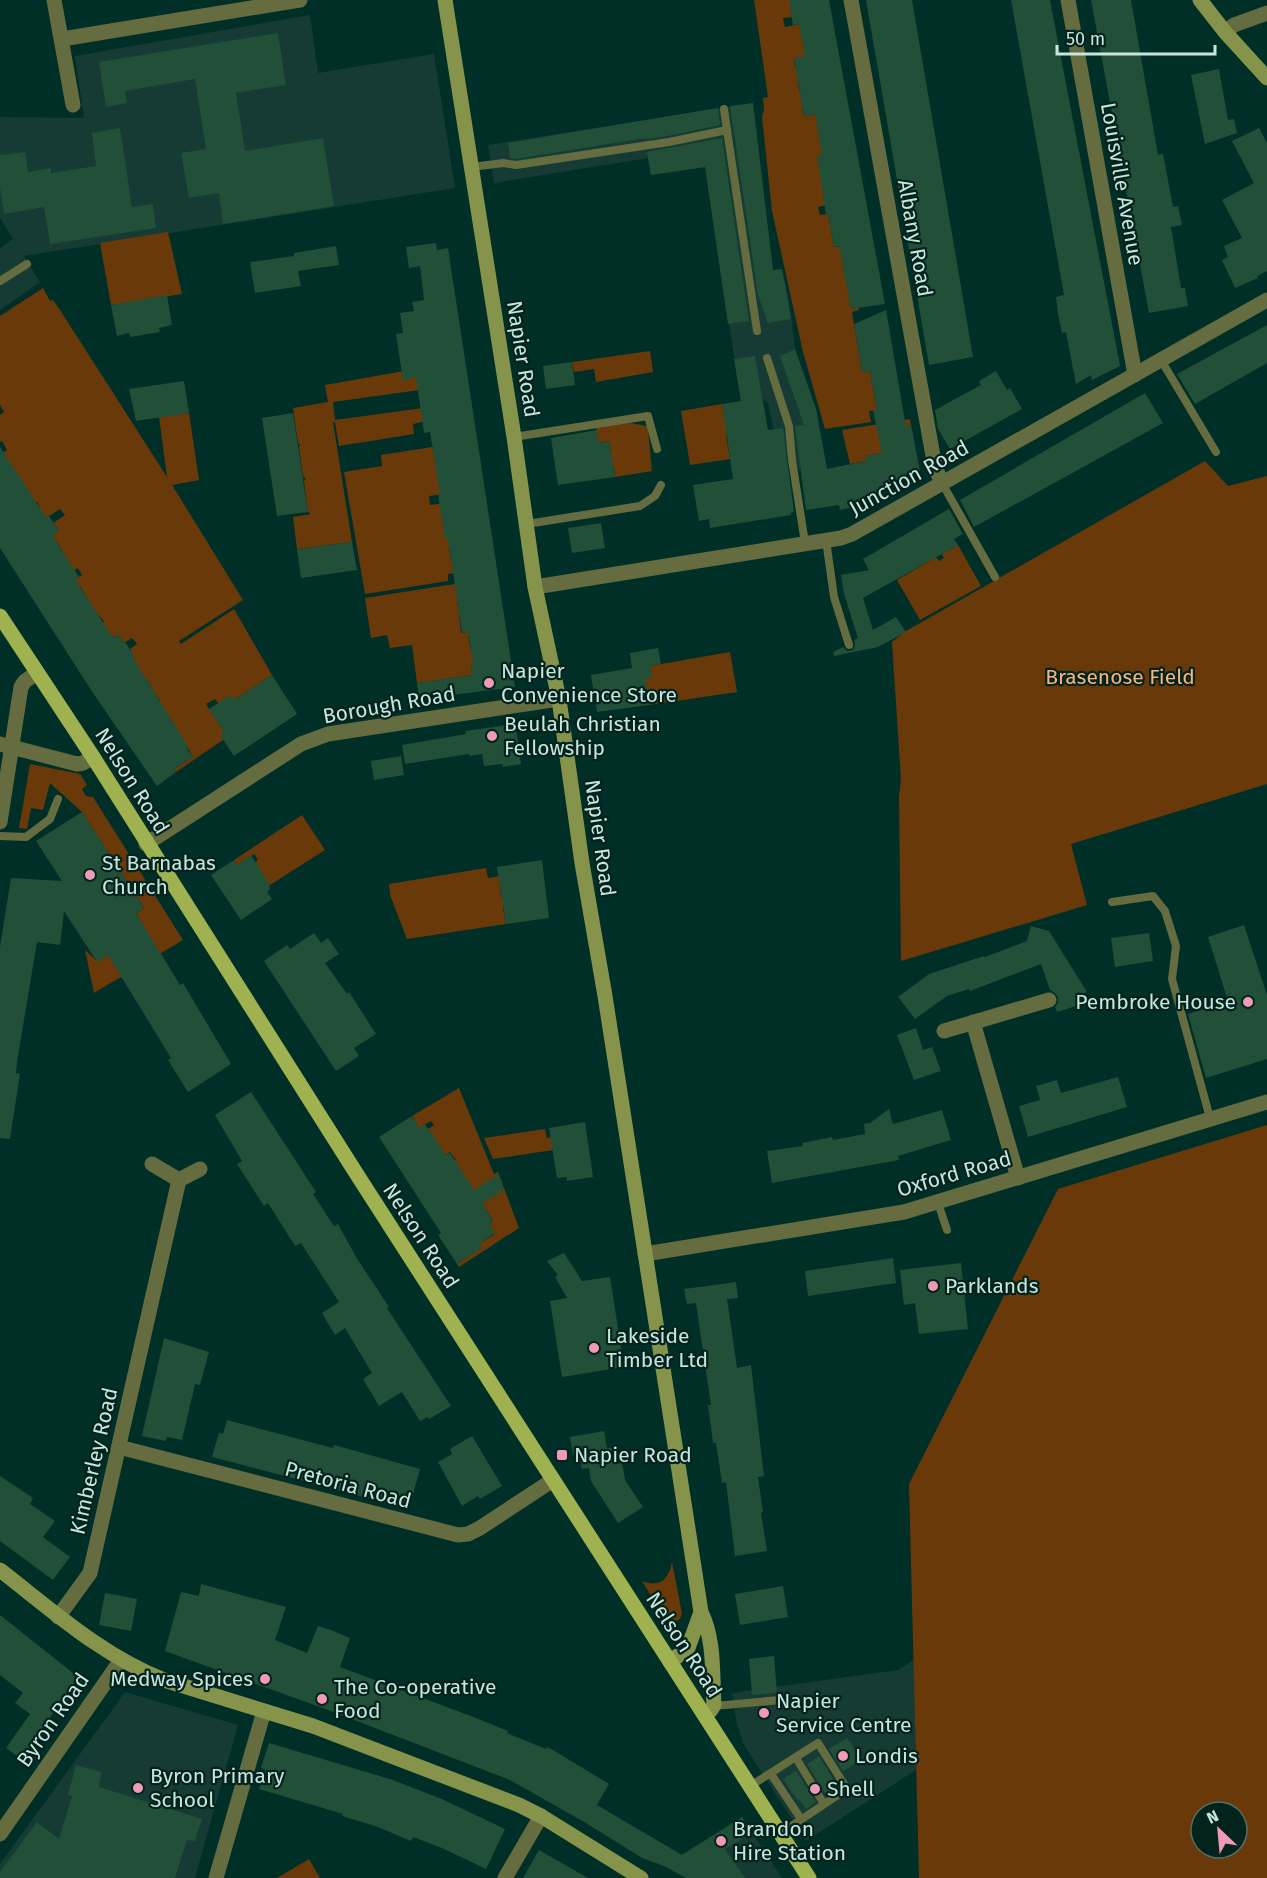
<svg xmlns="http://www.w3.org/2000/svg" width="1267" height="1878" viewBox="0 0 1267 1878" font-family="'Fira Sans',sans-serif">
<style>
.built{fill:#153b34}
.green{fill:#6a390a;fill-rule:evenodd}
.building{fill:#224f37}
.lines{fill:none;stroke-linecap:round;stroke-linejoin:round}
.lane{stroke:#646c40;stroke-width:8}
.street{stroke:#646c40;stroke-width:15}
.secondary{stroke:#86934a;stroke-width:15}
.primary{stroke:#a0b150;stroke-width:15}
.poi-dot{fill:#ef9ab7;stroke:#03231d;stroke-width:2}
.labels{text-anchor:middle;stroke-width:4.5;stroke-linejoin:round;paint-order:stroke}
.street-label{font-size:21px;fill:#c8e6de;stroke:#03231d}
.poi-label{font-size:21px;fill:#c8e6de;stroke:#03231d;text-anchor:start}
.park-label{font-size:21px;fill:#f9b47f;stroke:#03231d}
</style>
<rect width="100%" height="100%" fill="#002f27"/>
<!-- built -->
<path class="built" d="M 310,15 L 318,73 L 434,54 L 455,188 L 24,256 L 40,282 L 0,310 L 0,248 L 13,239 L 0,218 L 0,117 L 84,118 L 75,56 Z
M 753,103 L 773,270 L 782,269 L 789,299 L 795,349 L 816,409 L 826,464 L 799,470 L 788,454 L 778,452 L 768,403 L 762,398 L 741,401 L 705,167 L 651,175 L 648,158 L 494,183 L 488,145 Z
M 914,1660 L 916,1770 L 806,1841 L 744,1745 L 737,1725 L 732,1693 L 898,1670 Z
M 125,1692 L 238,1725 L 195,1878 L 0,1878 L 0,1864 Z
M 742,1817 L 782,1878 L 687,1878 L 664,1866 Z"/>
<!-- green -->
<path class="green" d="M 754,0 L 796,0 L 805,5 L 790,8 L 792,17 L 783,18 L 785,27 L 808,22 L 814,55 L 794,59 L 795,67 L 799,66 L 798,84 L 802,103 L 823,104 L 802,108 L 804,116 L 815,114 L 836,178 L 821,181 L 824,198 L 841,202 L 818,207 L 820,215 L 828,214 L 834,247 L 849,245 L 843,266 L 845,277 L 853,276 L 847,286 L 851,308 L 858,307 L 859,310 L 852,312 L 862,372 L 870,371 L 877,410 L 869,411 L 871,422 L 825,429 L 803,352 L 772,211 L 762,117 L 764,110 L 763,98 L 768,97 Z
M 168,232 L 182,294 L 111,305 L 100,243 Z
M 43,288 L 50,301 L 53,300 L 60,310 L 167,477 L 159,417 L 189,413 L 199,480 L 172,485 L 243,600 L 179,641 L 181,644 L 234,609 L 272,675 L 237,698 L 247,714 L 218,703 L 215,699 L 206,704 L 224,732 L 223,740 L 176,772 L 174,769 L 193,757 L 169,716 L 149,729 L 155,705 L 160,701 L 155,693 L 134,707 L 151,686 L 146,679 L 141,682 L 113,671 L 134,657 L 130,649 L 137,644 L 132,638 L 124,643 L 118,635 L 112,638 L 87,633 L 104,622 L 99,615 L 90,620 L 73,611 L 89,601 L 80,586 L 63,596 L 59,589 L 82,575 L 78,568 L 54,582 L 63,552 L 52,535 L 59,531 L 53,523 L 65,515 L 60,509 L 23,533 L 36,510 L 40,507 L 37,502 L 30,506 L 3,452 L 7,450 L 2,441 L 0,442 L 0,415 L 4,412 L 0,405 L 0,316 Z
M 650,351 L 653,372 L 596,382 L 594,369 L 574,372 L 572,362 Z
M 410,370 L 416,375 L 441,387 L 333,402 L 335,420 L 445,405 L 431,420 L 413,424 L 414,434 L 339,446 L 335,422 L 333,422 L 352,542 L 297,549 L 293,517 L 311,514 L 308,512 L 304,481 L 306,478 L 303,477 L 299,447 L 300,445 L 298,443 L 293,408 L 328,402 L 325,385 Z
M 722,404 L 725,421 L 753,432 L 726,436 L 730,459 L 690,465 L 681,411 Z
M 910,419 L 912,434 L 882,453 L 866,456 L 866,461 L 850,464 L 842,430 Z
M 630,423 L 647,426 L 648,429 L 652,471 L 615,477 L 614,468 L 601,452 L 611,450 L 609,441 L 580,446 L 597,434 L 596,426 Z
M 432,447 L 450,493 L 429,496 L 430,505 L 446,503 L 459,547 L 449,549 L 452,563 L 471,570 L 448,574 L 448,581 L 365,594 L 344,472 L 382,466 L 381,455 Z
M 1205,461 L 1228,486 L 1267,476 L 1267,784 L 1071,844 L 1087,905 L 901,961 L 899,796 L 901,780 L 892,642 L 906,631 Z
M 958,545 L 981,586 L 920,620 L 897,580 L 936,557 L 939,561 L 944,558 L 942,554 Z
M 455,584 L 476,599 L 457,603 L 459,611 L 478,608 L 478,612 L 459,615 L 461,633 L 481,630 L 468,636 L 471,651 L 481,650 L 483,663 L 471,665 L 472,675 L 417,683 L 412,645 L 390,648 L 387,635 L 371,638 L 365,598 Z
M 730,652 L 737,692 L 649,705 L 647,694 L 619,683 L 650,666 Z
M 30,764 L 80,774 L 87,785 L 82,789 L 86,796 L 93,797 L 183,940 L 94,993 L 85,950 L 97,961 L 146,930 L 136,913 L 144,908 L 82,812 L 50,783 L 43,810 L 31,808 L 27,829 L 19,828 Z
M 302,815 L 325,850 L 270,885 L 254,863 L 258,860 L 254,854 L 237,865 L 234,860 Z
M 486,868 L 488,878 L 515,874 L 516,878 L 500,886 L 501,897 L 522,901 L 503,908 L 506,924 L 407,939 L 390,895 L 389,884 Z
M 459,1088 L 494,1174 L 498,1172 L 519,1228 L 459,1267 L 457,1264 L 481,1248 L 479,1244 L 495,1234 L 489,1224 L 493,1221 L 468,1181 L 434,1174 L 456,1160 L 450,1152 L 441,1158 L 428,1129 L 434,1125 L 431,1121 L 419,1128 L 412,1116 Z
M 1267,1125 L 1267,1878 L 919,1878 L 909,1484 L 1058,1189 ZM 1201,1812 L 1237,1812 L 1237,1848 L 1201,1848 Z
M 545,1129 L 547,1138 L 551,1137 L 553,1150 L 493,1159 L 484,1138 Z
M 672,1562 L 682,1614 L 680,1619 L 674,1622 L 667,1622 L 642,1581 C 660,1588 669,1579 672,1562 Z
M 309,1859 L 320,1878 L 277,1878 Z"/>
<!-- building -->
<path class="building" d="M 789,0 L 829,0 L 885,304 L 851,309 L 839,246 L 834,247 L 828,214 L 826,214 L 817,156 L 822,155 L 815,114 L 804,116 L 794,58 L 805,56 L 799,24 L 793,25 Z
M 866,0 L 912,0 L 973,357 L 929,365 Z
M 1011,0 L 1050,0 L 1120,366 L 1092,380 L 1091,375 L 1076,384 L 1066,332 L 1062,333 L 1058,314 L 1056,297 L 1064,295 Z
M 1091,0 L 1131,0 L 1158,155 L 1163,154 L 1173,207 L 1178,206 L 1182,225 L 1171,227 L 1181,288 L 1185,288 L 1188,306 L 1149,313 Z
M 278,33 L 286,85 L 236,93 L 245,151 L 323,138 L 334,206 L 223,224 L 219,193 L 189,198 L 181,153 L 206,149 L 195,79 L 125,91 L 127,103 L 106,107 L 99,62 Z
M 1219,69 L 1228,120 L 1234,119 L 1237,133 L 1205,144 L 1191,75 Z
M 753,103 L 773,270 L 782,269 L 791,319 L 768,323 L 758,295 L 730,106 Z
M 718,108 L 720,125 L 668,136 L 645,139 L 645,138 L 516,159 L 510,158 L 508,143 Z
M 120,128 L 132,207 L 153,204 L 156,228 L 50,244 L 44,207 L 4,214 L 0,187 L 0,155 L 25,152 L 28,172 L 51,168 L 51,173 L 96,166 L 92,133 Z
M 1259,128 L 1267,143 L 1267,271 L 1257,276 L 1258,278 L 1235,288 L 1222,260 L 1228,257 L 1224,246 L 1242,238 L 1222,200 L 1254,183 L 1232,141 Z
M 722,138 L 749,321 L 728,324 L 705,167 L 651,175 L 647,152 Z
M 436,243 L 437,250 L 448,248 L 515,687 L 419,699 L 417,683 L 472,675 L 471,665 L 473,664 L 468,632 L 462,633 L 448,539 L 445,539 L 438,494 L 440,494 L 430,432 L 424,433 L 416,377 L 403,381 L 396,334 L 403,333 L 400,313 L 414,311 L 412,302 L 424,300 L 420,266 L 409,268 L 406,247 Z
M 336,246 L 339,265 L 298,271 L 301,286 L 255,293 L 250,262 L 294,256 L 294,253 Z
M 167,295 L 172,325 L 159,328 L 160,332 L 130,337 L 129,333 L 117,336 L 111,305 Z
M 886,310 L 906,427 L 911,424 L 920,472 L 904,475 L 905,479 L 888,482 L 889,489 L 872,492 L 873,497 L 857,500 L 858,506 L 840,510 L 839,505 L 806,510 L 795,426 L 804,425 L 780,356 L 795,349 L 816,409 L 827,469 L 866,461 L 866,456 L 882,453 L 873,410 L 877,410 L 870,371 L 862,372 L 854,324 Z
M 1267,325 L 1267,363 L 1195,404 L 1177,374 Z
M 755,356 L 768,430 L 783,428 L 794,512 L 791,513 L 791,515 L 710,528 L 709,519 L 699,521 L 693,485 L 733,479 L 722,404 L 741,401 L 734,359 Z
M 572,362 L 575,385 L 546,389 L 543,366 Z
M 996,371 L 1007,390 L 1010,388 L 1022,409 L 950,449 L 938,429 L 935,410 L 981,385 L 979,381 Z
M 184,381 L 189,413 L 136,421 L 129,389 Z
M 1145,393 L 1163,423 L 974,527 L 960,500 Z
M 293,413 L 308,512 L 277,516 L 262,418 Z
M 597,430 L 599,443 L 609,441 L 615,477 L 558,485 L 551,438 Z
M 0,447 L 36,502 L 46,517 L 49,516 L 59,531 L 52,535 L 79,577 L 75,579 L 113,638 L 118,635 L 124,643 L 125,642 L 135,657 L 133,658 L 189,748 L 187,749 L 193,757 L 174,769 L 176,772 L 157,786 L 93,693 L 0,548 Z
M 949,509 L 963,534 L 954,539 L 958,545 L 863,598 L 873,630 L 896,617 L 906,632 L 878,647 L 834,656 L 833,652 L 843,647 L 847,651 L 853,650 L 855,646 L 854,640 L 858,638 L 844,594 L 841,575 L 869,570 L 863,559 Z
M 601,523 L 605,548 L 572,553 L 568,528 Z
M 352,542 L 357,570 L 301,578 L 297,549 Z
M 658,648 L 661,664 L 650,666 L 652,678 L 645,679 L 649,705 L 597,712 L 591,675 L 632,668 L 630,653 Z
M 272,675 L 297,714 L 234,756 L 220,735 L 224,732 L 209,709 L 231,695 L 234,700 Z
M 508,725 L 516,729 L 521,764 L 503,767 L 502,764 L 484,766 L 482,754 L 469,756 L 469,754 L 405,764 L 402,745 L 466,734 L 465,731 Z
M 401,756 L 404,775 L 374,780 L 371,761 Z
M 82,812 L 144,908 L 136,913 L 180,985 L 183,983 L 231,1064 L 188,1092 L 168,1060 L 171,1058 L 108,955 L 97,962 L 64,911 L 60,945 L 37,942 L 17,1062 L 16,1073 L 20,1074 L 10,1139 L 0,1138 L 0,947 L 11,878 L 62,881 L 36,841 Z
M 251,855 L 270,885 L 269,886 L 270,889 L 267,892 L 272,899 L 241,920 L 211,875 L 234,860 L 237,865 Z
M 542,860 L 549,918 L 506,924 L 497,867 Z
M 1244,925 L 1267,995 L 1267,1059 L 1206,1078 L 1188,1014 L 1228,1001 L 1208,937 Z
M 1031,926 L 1049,931 L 1087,992 L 1079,995 L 1082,1004 L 1057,1012 L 1055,1007 L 1058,1003 L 1058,997 L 1055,993 L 1050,990 L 1041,964 L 970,991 L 969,989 L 947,996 L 915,1019 L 898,997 L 929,974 L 984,956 L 985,957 L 1027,941 Z
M 314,933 L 321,943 L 328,938 L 339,954 L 325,963 L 347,994 L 349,992 L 376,1034 L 354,1048 L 359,1056 L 336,1071 L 264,961 L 287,945 L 290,949 Z
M 1149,933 L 1153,961 L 1115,967 L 1111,938 Z
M 916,1028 L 923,1050 L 932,1047 L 941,1071 L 914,1080 L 897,1035 Z
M 1118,1077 L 1127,1107 L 1028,1137 L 1019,1106 L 1040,1100 L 1036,1086 L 1057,1080 L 1061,1093 Z
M 251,1092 L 316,1192 L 313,1194 L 334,1226 L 338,1224 L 356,1257 L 389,1307 L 387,1308 L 398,1325 L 451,1406 L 429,1419 L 428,1417 L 420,1421 L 402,1392 L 379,1406 L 363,1379 L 372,1373 L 345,1328 L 335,1335 L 322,1313 L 339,1302 L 301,1243 L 295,1246 L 268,1203 L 264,1206 L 237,1164 L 242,1161 L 215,1115 Z
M 889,1109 L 893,1124 L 942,1110 L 951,1140 L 898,1156 L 899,1160 L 772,1183 L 767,1151 L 803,1146 L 802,1143 L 832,1137 L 833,1140 L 865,1134 L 864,1124 L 870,1123 Z
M 412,1116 L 419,1128 L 425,1124 L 446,1155 L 450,1153 L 474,1190 L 499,1174 L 504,1190 L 482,1203 L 493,1222 L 489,1224 L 495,1233 L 479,1244 L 482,1248 L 457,1264 L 438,1235 L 441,1233 L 379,1137 Z
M 585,1122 L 593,1177 L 567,1181 L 567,1177 L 557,1178 L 549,1128 Z
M 564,1253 L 582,1281 L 610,1277 L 624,1367 L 562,1377 L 550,1301 L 567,1298 L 555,1277 L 558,1275 L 547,1261 Z
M 893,1258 L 896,1283 L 808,1296 L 805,1271 Z
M 961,1263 L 968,1329 L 919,1334 L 915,1303 L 904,1305 L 900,1270 Z
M 736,1282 L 738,1298 L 727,1299 L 737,1368 L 751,1365 L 764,1476 L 758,1477 L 763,1512 L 761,1513 L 767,1551 L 735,1556 L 726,1482 L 722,1483 L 716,1443 L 713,1443 L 708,1405 L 711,1405 L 696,1303 L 687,1304 L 684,1289 Z
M 164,1338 L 209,1352 L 200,1385 L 195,1384 L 182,1440 L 167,1437 L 166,1441 L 142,1436 Z
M 227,1420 L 333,1448 L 334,1445 L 420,1469 L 409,1509 L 212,1457 L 219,1433 L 223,1434 Z
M 604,1431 L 607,1448 L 613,1448 L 616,1464 L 622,1463 L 625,1480 L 643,1507 L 618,1523 L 591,1481 L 589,1468 L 582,1469 L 579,1453 L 573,1454 L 570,1437 Z
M 472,1436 L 502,1486 L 480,1499 L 478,1496 L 462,1506 L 438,1462 L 452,1454 L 450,1449 Z
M 0,1476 L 33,1498 L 30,1504 L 55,1521 L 43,1537 L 70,1557 L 53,1580 L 0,1541 Z
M 201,1584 L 286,1607 L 275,1640 L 307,1653 L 318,1626 L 331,1630 L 350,1638 L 340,1667 L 476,1718 L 508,1731 L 507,1733 L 546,1749 L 547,1747 L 558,1753 L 609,1784 L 597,1805 L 682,1855 L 742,1817 L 752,1833 L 725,1849 L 745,1878 L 686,1878 L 664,1866 L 642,1858 L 586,1823 L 510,1780 L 331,1711 L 165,1651 L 181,1592 L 199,1596 Z
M 783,1586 L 788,1617 L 740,1625 L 735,1594 Z
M 105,1593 L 137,1599 L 131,1631 L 99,1625 Z
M 0,1615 L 83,1681 L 66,1703 L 62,1700 L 21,1759 L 6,1748 L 30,1714 L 15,1703 L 23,1693 L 0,1675 Z
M 774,1656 L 777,1693 L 752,1695 L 749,1659 Z
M 847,1738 L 862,1760 L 843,1771 L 829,1749 Z
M 269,1743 L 393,1780 L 444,1800 L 505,1829 L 486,1869 L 442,1848 L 413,1837 L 411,1841 L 378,1827 L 342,1816 L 343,1814 L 259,1789 L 265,1769 L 261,1768 Z
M 819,1756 L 838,1787 L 826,1795 L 807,1764 Z
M 76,1765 L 101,1772 L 99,1787 L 202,1819 L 195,1841 L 187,1840 L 175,1878 L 0,1878 L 0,1872 L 37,1822 L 59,1839 L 72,1796 L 68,1795 Z
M 796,1771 L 816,1802 L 806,1809 L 800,1800 L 798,1801 L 783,1779 Z
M 539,1850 L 588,1878 L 523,1878 Z"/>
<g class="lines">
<!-- lane -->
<path class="lane" d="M 724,109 L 727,130
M 472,167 L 503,163 L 516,165 L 669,142 L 727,130 L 757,331
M 0,281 L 27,264
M 767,358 L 789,426 L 792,460 L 805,543
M 1161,360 L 1216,452
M 514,437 L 648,416 L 657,449
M 942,483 L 995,577
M 527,524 L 640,506 L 655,496 L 661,485
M 826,540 L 834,597 L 849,645
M 0,836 L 26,837 L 50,819 L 58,799
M 1112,902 L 1153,896 L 1165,911 L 1176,946 L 1172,979 L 1210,1118
M 938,1203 L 947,1230
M 714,1706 L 780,1700
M 796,1758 L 824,1804
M 771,1774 L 801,1819
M 750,1786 L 818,1743 L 847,1789 L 781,1833"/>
<!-- street -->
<path class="street" d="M 54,0 L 73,105
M 851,0 L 935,467 L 942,483
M 1068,0 L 1135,375
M 1225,32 L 1234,25 L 1267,13
M 62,39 L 300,0
M 535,587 L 841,538 L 852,534 L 1267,300
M 0,744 L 77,764 L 83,763 L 93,757
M 0,822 L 21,687 L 25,681 L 37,673
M 146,844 L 301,744 L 328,734 L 559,699
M 973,1022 L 1018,1178
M 944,1031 L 1049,1000
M 152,1164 L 179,1180
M 645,1254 L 904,1212 L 1267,1102
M 119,1447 L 458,1535 L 468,1534 L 480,1528 L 553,1480
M 58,1617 L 90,1573 L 179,1180 L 200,1169
M 0,1834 L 121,1660
M 216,1878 L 264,1711
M 505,1878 L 541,1816"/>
<!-- secondary -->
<path class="secondary" d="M 445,0 L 514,437 L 535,587 L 559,699 L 582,863 L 605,996 L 701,1612 C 715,1640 712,1675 714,1705 L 711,1710 L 705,1715
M 1200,0 L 1225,32 L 1267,78
M 0,1570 C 53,1611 101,1655 164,1680 L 313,1726 L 519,1805 L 541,1816 L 641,1878
M 670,1662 L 688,1648 L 701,1612"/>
<!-- primary -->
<path class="primary" d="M 0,616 L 93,757 L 356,1173 L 809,1878"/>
</g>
<!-- markers -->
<g class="poi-dot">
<circle cx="489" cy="683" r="6"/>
<circle cx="492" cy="736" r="6"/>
<circle cx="90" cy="875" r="6"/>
<circle cx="1248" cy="1002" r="6"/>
<circle cx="933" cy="1286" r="6"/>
<circle cx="594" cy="1348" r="6"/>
<rect x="556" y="1449" width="12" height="12" rx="3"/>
<circle cx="265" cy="1679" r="6"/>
<circle cx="322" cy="1699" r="6"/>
<circle cx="764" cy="1713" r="6"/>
<circle cx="843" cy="1756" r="6"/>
<circle cx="138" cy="1788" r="6"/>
<circle cx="815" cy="1789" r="6"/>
<circle cx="721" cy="1841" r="6"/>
</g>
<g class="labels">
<!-- street labels -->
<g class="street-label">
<text transform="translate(1122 184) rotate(80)" y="7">Louisville Avenue</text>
<text transform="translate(915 238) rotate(80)" y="7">Albany Road</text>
<text transform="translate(523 359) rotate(81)" y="7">Napier Road</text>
<text transform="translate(909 478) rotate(-29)" y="7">Junction Road</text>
<text transform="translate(389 705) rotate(-10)" y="7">Borough Road</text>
<text transform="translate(132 781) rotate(58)" y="7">Nelson Road</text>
<text transform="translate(600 838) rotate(82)" y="7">Napier Road</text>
<text transform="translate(954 1174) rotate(-16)" y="7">Oxford Road</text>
<text transform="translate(421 1236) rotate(57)" y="7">Nelson Road</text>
<text transform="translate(94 1461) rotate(-77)" y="7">Kimberley Road</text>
<text transform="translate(348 1485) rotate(15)" y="7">Pretoria Road</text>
<text transform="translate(684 1645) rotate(57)" y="7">Nelson Road</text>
<text transform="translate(53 1720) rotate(-55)" y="7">Byron Road</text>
</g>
<!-- poi labels -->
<g class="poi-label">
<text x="501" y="678">Napier<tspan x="501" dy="24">Convenience Store</tspan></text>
<text x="504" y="731">Beulah Christian<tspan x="504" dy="24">Fellowship</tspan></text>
<text x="102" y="870">St Barnabas<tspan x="102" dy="24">Church</tspan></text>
<text x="1236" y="1009" text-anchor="end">Pembroke House</text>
<text x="945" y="1293">Parklands</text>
<text x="606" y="1343">Lakeside<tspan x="606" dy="24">Timber Ltd</tspan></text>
<text x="574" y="1462">Napier Road</text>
<text x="253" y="1686" text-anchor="end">Medway Spices</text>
<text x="334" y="1694">The Co-operative<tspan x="334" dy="24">Food</tspan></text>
<text x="776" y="1708">Napier<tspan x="776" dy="24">Service Centre</tspan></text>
<text x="855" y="1763">Londis</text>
<text x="150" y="1783">Byron Primary<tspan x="150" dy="24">School</tspan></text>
<text x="827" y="1796">Shell</text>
<text x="733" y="1836">Brandon<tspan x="733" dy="24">Hire Station</tspan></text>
</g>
<!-- park labels -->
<g class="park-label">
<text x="1120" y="684">Brasenose Field</text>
</g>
</g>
<!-- north arrow -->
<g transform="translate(1219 1830) rotate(334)"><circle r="28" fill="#03231d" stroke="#52716a" stroke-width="1.5"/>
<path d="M0-4.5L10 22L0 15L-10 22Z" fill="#ef9ab7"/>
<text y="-9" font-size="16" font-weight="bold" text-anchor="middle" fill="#c8e6de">N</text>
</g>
<!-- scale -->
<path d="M1057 45v9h158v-9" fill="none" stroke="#c8e6de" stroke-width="3"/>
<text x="1066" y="45" font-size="18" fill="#c8e6de" stroke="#03231d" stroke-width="4.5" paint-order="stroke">50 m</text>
</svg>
